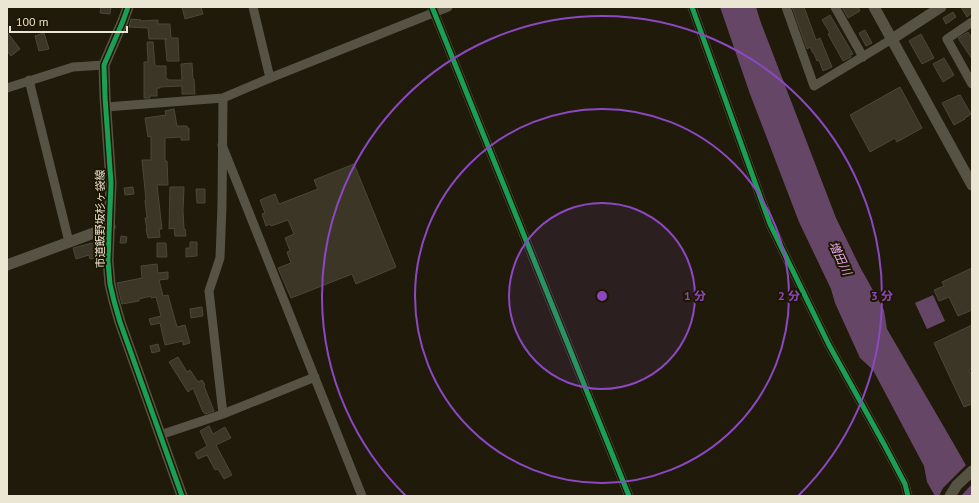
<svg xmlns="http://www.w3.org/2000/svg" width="979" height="503" viewBox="0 0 979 503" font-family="'PT Sans','Noto Sans JP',sans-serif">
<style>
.water{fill:#664666}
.pier{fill:#1f1a0a}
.building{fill:#3b3626;stroke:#4b473a}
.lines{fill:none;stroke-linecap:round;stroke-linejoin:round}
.minor{stroke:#575344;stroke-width:9}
.tertiary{stroke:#575344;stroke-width:11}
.cycleway-casing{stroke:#1f1600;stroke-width:8}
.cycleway{stroke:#1a9f57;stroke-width:5}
.ring{fill:none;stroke:#8c48c2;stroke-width:2}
.labels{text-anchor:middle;stroke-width:4;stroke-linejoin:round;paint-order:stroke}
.street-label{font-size:11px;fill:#ebe5d4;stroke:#1f1600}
.water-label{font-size:12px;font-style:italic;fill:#e2aae6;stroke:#1f1600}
.centre{fill:#8c48c2;stroke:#1f1600;stroke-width:2}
.ring-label{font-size:12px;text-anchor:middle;font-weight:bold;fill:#8c48c2;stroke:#1f1600;stroke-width:4;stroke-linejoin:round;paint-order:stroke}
</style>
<rect width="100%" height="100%" fill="#1f1a0a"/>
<!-- water -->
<path class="water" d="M 720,7 L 756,7 L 761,23 L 836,218 L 860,267 L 884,310 L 887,329 L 955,446 L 972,476 L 972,496 L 935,496 L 927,482 L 924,466 L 873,370 L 860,358 L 835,303 L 831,289 L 799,222 L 750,94 Z
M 933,295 L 945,321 L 927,329 L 915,303 Z"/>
<!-- pier -->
<path class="pier" d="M 967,464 L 972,472 L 972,484 L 961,496 L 939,496 L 943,488 Z"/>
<!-- building -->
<path class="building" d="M 101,7 L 111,7 L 110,14 L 100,13 Z
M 182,7 L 201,7 L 203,14 L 185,19 Z
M 792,7 L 804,7 L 816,40 L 820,38 L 832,67 L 823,71 L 819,60 L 817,61 L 814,53 L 813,53 L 810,47 L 807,49 Z
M 842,7 L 858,7 L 860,11 L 848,18 Z
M 961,7 L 972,7 L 972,13 L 967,17 Z
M 953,12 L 956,17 L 946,24 L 943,18 Z
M 830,15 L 853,54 L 850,55 L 851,57 L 843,61 L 828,34 L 830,33 L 822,20 Z
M 131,19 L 141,20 L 140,21 L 158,20 L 158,24 L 170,24 L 171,38 L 178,38 L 179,61 L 167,61 L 165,39 L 167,39 L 149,39 L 148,28 L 129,27 Z
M 865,30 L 872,43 L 866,46 L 859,33 Z
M 7,32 L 20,49 L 11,56 L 7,51 Z
M 968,32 L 972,38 L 972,59 L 958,38 Z
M 44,33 L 49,49 L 39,51 L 35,36 Z
M 921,34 L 934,58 L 922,64 L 909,41 Z
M 147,42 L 153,42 L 155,66 L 166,66 L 166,79 L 168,79 L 168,80 L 182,80 L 181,64 L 192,63 L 193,79 L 194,79 L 195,94 L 182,94 L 182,86 L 160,87 L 160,88 L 157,88 L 157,96 L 150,96 L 150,98 L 144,98 L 144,62 L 148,62 Z
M 944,58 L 954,75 L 943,82 L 933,64 Z
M 900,87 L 922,128 L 897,142 L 895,138 L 870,152 L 850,115 Z
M 959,95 L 959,96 L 960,95 L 971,114 L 964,119 L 965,119 L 954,125 L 942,103 Z
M 174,109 L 177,126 L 187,126 L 187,128 L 189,128 L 189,140 L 181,140 L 181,137 L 165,138 L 165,161 L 167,161 L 168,185 L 157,185 L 162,229 L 159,229 L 160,237 L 148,238 L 146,229 L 147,229 L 145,218 L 147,218 L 145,200 L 146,200 L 142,160 L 151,160 L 151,136 L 148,137 L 145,118 L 166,115 L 165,111 Z
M 354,164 L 396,267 L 356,284 L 352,274 L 291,298 L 278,268 L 291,263 L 287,252 L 290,251 L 285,238 L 294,234 L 288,220 L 271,226 L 270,224 L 266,226 L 262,214 L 265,213 L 260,200 L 275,194 L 279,204 L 318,189 L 314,180 Z
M 133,187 L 134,194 L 125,195 L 124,188 Z
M 170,187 L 184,187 L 183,211 L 184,229 L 185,229 L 186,236 L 175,236 L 174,228 L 169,229 Z
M 196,189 L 205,189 L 205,203 L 197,203 Z
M 121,236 L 127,237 L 126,243 L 120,243 Z
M 96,242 L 99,256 L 98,256 L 98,257 L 90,259 L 89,255 L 76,259 L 73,248 Z
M 190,242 L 197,242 L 197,256 L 186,257 L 186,248 L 190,248 Z
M 157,243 L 166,243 L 167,257 L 157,257 Z
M 157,264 L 158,273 L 168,272 L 168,279 L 159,280 L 163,296 L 168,295 L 177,327 L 185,325 L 190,343 L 183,345 L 183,341 L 165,345 L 160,323 L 151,325 L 149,319 L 161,316 L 156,297 L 151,298 L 151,296 L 139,299 L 139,301 L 122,304 L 117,283 L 142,278 L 141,266 Z
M 972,268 L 972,310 L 958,316 L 949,297 L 939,301 L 934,290 L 944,286 L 942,282 Z
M 202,307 L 203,316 L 191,318 L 190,309 Z
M 972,325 L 972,369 L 969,370 L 972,376 L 972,404 L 964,407 L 934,343 Z
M 158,344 L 160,351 L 152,353 L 150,346 Z
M 178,357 L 187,372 L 190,370 L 198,382 L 202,380 L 205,385 L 204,386 L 214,411 L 205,414 L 204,412 L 203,412 L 193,388 L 188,392 L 169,362 Z
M 209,426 L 213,434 L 225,427 L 231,438 L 216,445 L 232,475 L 224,479 L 218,469 L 215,470 L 207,455 L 198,459 L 195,453 L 207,446 L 200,431 Z"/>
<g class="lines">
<!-- minor -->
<path class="minor" d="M 253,7 L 270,78
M 432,7 L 629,496
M 692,7 L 770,224 L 829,345 L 885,446 L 905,484 L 908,496
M 786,7 L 814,86 L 892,39
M 835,7 L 863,57
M 972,22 L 947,39 L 972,84
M 29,80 L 69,242
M 7,88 L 73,67 L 104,65
M 106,107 L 223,98 L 270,78 L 448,7
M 222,145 L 362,496
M 223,414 L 209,291 L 220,258 L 222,206 L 223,98
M 160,435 L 223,414 L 315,377"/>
<!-- tertiary -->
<path class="tertiary" d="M 128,7 L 123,21 L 104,65 L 105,97 L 111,183 L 108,261 L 110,284 L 114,301 L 120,322 L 182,496
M 874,7 L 972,185
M 892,39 L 941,7
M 7,265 L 110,227
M 950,496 L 957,485 L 972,471"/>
<defs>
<path id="cycleway" d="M 128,7 L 123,21 L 104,65 L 105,97 L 111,183 L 108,261 L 110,284 L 114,301 L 120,322 L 182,496
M 432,7 L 629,496
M 692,7 L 770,224 L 829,345 L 885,446 L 905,484 L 908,496"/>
</defs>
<!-- cycleway casing -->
<use href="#cycleway" class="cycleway-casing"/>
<!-- cycleway -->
<use href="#cycleway" class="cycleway"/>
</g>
<!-- distance rings -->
<circle cx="602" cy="296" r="93" fill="#8c48c2" fill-opacity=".12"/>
<g class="ring">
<circle cx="602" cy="296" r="93"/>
<circle cx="602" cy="296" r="187"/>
<path d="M406 496A280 280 0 1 1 798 496"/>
</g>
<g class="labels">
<!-- street labels -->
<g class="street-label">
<text transform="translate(100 219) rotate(-90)" y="4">市道飯野坂杉ヶ袋線</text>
</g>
<!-- water labels -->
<g class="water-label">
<text transform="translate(840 258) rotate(65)" y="4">増田川</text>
</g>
</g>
<circle cx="602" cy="296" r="6" class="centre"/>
<g class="ring-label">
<text x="695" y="300">1 分</text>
<text x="789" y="300">2 分</text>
<text x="882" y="300">3 分</text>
</g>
<!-- border -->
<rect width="979" height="503" fill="none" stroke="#ebe5d4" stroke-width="16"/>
<!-- scale -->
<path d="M10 26v6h117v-6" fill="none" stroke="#ebe5d4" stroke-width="2"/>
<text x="16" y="26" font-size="12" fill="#ebe5d4" stroke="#1f1600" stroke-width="3" paint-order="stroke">100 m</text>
</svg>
